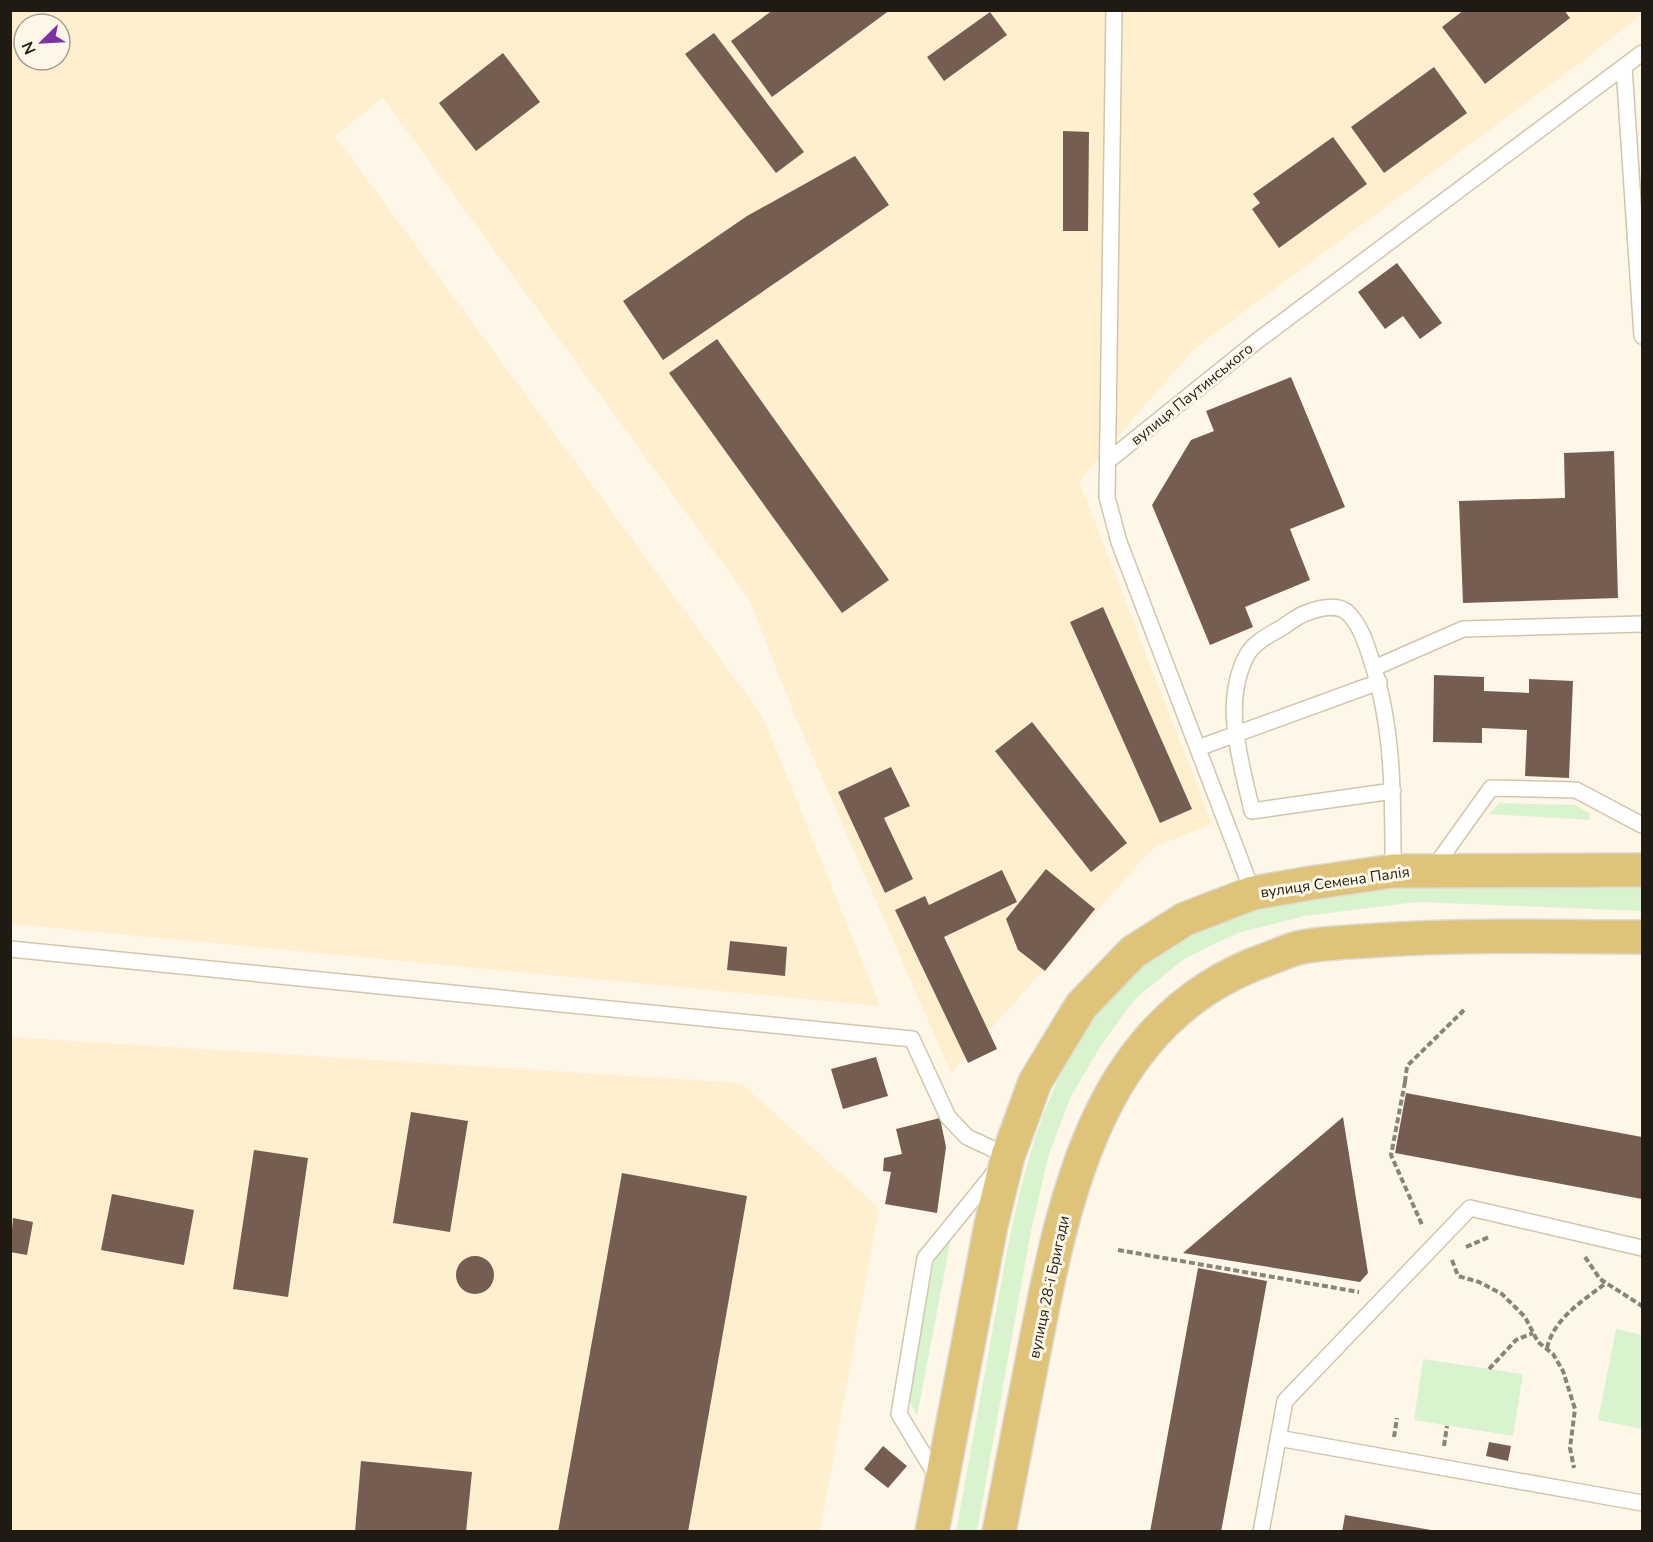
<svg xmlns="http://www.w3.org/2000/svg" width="1653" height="1542" viewBox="0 0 1653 1542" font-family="'Nunito Sans',sans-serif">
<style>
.built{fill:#feefce;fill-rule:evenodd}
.green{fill:#d9f3ce}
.building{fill:#755d52}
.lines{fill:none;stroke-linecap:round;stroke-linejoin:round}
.lane-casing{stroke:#d1c5ac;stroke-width:18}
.primary-casing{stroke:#dbdbd9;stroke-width:36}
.path{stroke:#898478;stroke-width:4;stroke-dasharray:6 3;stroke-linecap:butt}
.lane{stroke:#fff;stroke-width:15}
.primary{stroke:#dfc378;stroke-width:33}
.labels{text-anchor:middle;stroke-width:6;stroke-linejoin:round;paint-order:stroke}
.street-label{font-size:15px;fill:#1f1b12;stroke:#fef7e8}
</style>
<rect width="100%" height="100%" fill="#fef7e8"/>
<!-- built -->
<path class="built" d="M 1642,10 L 1642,14 L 1592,54 L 1195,348 L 1079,481 L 1212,824 L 1154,847 L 951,1073 L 793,711 L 749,599 L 383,98 L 335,136 L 763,717 L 880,1006 L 11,924 L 10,11 ZM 24,24 L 60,24 L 60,60 L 24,60 Z
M 10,1037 L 741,1083 L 879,1208 L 820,1531 L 11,1531 Z"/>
<!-- green -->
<path class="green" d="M 1500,803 L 1575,805 L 1590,814 L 1590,820 L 1488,814 Z
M 1376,883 L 1642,883 L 1642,911 L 1417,902 L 1305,916 L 1241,932 L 1210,946 L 1184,959 L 1135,999 L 1102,1044 L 1071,1096 L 1049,1154 L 1031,1231 L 977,1531 L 956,1532 C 969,1460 982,1389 995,1317 C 1020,1177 1045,1029 1172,944 C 1224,909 1315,897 1376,883 Z
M 952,1233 L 917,1416 L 908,1399 L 934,1262 Z
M 1616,1329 L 1642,1335 L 1642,1429 L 1598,1420 Z
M 1423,1359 L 1523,1374 L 1513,1436 L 1414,1420 Z"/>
<!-- building -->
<path class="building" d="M 773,10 L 890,10 L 772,97 L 731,41 Z
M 1464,10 L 1564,10 L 1570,18 L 1485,84 L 1442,27 Z
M 990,12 L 1007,35 L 944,81 L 927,57 Z
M 714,33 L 804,152 L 776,173 L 685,54 Z
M 503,53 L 540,102 L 476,151 L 439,103 Z
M 1434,67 L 1467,113 L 1384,173 L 1351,127 Z
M 1063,131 L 1089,132 L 1088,231 L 1063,231 Z
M 1333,137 L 1367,184 L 1279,248 L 1252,209 L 1260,203 L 1253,194 Z
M 855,156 L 889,205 L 663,360 L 623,301 L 747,216 Z
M 1397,263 L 1442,323 L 1420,339 L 1403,316 L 1385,329 L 1358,292 Z
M 717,339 L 889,580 L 842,613 L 669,373 Z
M 1291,377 L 1345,507 L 1290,529 L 1310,580 L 1245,607 L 1253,627 L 1210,645 L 1152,505 L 1191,440 L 1214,431 L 1206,411 Z
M 1614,451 L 1618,598 L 1463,603 L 1459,501 L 1565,498 L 1564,453 Z
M 1103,607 L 1192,809 L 1160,823 L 1070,622 Z
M 1434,675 L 1484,677 L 1484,691 L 1529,693 L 1529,679 L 1573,681 L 1569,778 L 1525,776 L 1527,730 L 1482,728 L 1482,743 L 1433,742 Z
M 1032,722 L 1127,843 L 1091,872 L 995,751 Z
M 891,767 L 910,806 L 884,818 L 913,879 L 885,893 L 838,792 Z
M 1046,869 L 1095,909 L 1045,971 L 1018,950 L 1006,919 Z
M 1002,870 L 1017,902 L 944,937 L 997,1049 L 968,1063 L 895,910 L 925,896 L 929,905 Z
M 730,941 L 787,947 L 785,976 L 727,970 Z
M 876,1057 L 888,1096 L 843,1109 L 831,1069 Z
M 1406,1093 L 1642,1137 L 1642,1199 L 1395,1153 Z
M 411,1112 L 468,1121 L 450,1232 L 393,1223 Z
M 1343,1117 L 1368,1273 L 1360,1282 L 1183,1253 Z
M 940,1118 L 946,1147 L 937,1213 L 885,1204 L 891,1172 L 883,1171 L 884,1158 L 902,1154 L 896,1129 Z
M 254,1150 L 308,1158 L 288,1297 L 233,1289 Z
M 622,1173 L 747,1196 L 688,1532 L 558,1532 Z
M 112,1194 L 194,1210 L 184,1265 L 101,1250 Z
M 13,1218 L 33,1222 L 27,1255 L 10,1252 Z
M456 1275a19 19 0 1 1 38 0a19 19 0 1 1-38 0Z
M 1198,1268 L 1267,1281 L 1256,1342 L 1221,1532 L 1150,1532 Z
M 1489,1442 L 1511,1446 L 1508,1461 L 1486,1456 Z
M 883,1446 L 907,1466 L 888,1488 L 864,1469 Z
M 361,1461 L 472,1472 L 466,1532 L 355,1532 Z
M 1345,1515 L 1431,1530 L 1431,1532 L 1342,1532 Z"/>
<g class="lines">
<defs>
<path id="lane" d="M 1114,10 L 1107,497 L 1119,542 L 1253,893
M 1624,67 L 1642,336
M 1108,461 L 1257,341 L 1642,53
M 1374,668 L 1463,629 L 1642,624
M 1198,748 L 1379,682
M 1433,869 L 1491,788 L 1576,790 L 1642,825
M 1393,871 C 1393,798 1394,728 1371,659 C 1366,643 1361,627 1349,614 C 1339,603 1319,608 1306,613 C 1298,616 1290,622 1283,627 C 1271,634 1254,642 1247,655 C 1221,703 1241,761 1252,811 L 1393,791
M 10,949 L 912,1039 L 948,1117 L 967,1137 L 1008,1156 L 925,1258 L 899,1414 L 939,1480
M 1278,1438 L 1642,1503
M 1261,1532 L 1285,1401 L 1470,1208 L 1642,1248"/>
<path id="primary" d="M 932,1532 L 991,1225 L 1008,1156 L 1035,1082 L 1081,1006 L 1133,952 L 1185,919 L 1253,893 L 1311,883 L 1393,871 L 1642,870
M 999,1532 C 1011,1470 1023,1408 1035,1346 C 1065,1192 1100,1017 1268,959 C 1279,955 1291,949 1302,947 C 1327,942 1355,942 1381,940 C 1468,934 1555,937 1642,937"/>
</defs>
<!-- lane casing -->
<use href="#lane" class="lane-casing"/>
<!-- primary casing -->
<use href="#primary" class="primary-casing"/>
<!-- path -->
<path class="path" d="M 1405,1082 L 1391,1155 L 1423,1227
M 1405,1082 L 1407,1066 L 1464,1010
M 1466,1247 L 1489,1237
M 1118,1250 L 1359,1292
M 1585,1257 L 1600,1279 L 1642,1306
M 1452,1260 L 1458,1276 L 1479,1282 L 1502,1294 L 1525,1317 L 1538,1342 L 1553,1354 L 1563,1371 L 1575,1409 L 1570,1448 L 1574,1468
M 1547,1348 C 1554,1318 1584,1300 1606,1283
M 1489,1369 L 1516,1340 L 1533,1333
M 1394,1437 L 1397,1418
M 1444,1446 L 1447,1426"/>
<!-- lane -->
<use href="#lane" class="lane"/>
<!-- primary -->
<use href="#primary" class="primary"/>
</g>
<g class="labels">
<!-- street labels -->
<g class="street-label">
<text transform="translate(1192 394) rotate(-39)" y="5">вулиця Паутинського</text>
<text transform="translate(1335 882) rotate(-8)" y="5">вулиця Семена Палія</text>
<text transform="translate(1049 1287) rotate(-78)" y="5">вулиця 28-ї Бригади</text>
</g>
</g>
<!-- border -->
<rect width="1653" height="1542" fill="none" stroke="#1f1b12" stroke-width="24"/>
<!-- north arrow -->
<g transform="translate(42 42) rotate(246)"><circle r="28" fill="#fef7e8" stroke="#a59f92" stroke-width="1.5"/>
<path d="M0-4.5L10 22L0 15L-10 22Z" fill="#7e33a5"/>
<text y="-9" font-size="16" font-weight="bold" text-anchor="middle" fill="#1f1b12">N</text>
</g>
</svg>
